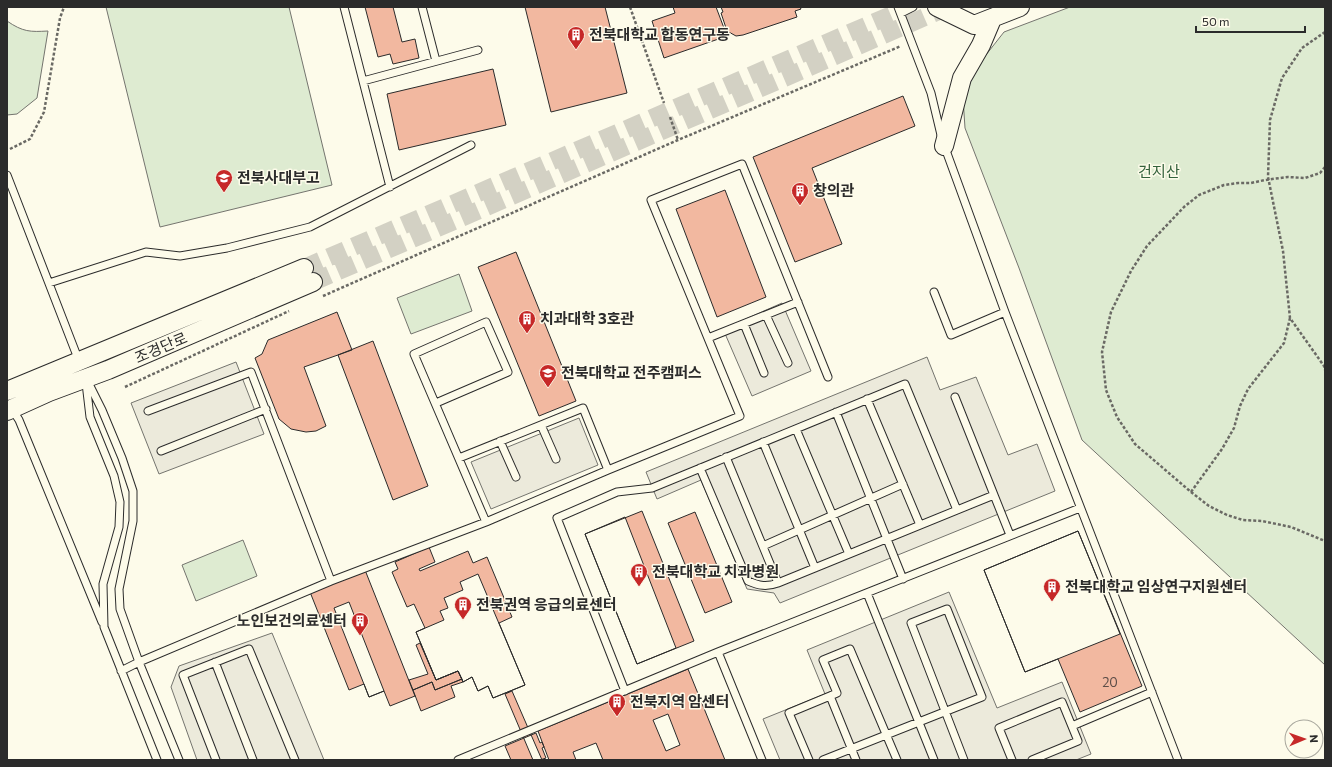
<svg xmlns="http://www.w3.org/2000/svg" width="1332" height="767" viewBox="0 0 1332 767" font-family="Commissioner,'Noto Sans KR',sans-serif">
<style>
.green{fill:#deebd1;stroke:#74746e}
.parking{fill:#eceadb;stroke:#74746e}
.building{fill:#f2b8a0;stroke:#2b2b2b;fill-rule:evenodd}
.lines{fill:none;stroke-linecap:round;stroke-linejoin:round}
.secondary-tunnel{stroke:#d3d1c4;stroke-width:18;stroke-dasharray:18 9;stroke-linecap:butt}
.lane-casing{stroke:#2b2b2b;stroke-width:9}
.secondary-casing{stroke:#2b2b2b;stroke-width:20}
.path{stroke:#6a6964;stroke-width:2.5;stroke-dasharray:3 2;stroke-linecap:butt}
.lane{stroke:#fdfbea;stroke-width:7}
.secondary{stroke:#fdfbea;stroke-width:18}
.labels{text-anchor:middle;stroke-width:3;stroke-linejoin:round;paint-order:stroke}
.number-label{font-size:13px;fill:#5d4e48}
.poi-label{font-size:15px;font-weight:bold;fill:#2b2b2b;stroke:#fdfbea;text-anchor:start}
.park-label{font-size:15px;fill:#34623c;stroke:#fdfbea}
.street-label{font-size:15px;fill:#2b2b2b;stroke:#fdfbea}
</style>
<rect width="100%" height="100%" fill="#fdfbea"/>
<!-- green -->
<path class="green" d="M 106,7 L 289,7 L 332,185 L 160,227 Z
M 1070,7 L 1325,7 L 1325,665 L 1082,440 L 1019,268 L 965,128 L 963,98 L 978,65 L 1004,32 Z
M 7,21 C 23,32 30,32 48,31 L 37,98 L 17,114 L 7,115 Z
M 459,274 L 472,311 L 411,334 L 397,298 Z
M 243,540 L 257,576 L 196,601 L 182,565 Z"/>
<!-- parking -->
<path class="parking" d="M 782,303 L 811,371 L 752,396 L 723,329 Z
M 927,357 L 940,390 L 976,377 L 1008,455 L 1037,444 L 1055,491 L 780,603 L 774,593 L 747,589 L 701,480 L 657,499 L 646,472 Z
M 236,362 L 264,434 L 159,474 L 131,403 Z
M 579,418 L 598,465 L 491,509 L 471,462 Z
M 949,592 L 997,708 L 1062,682 L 1091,754 L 1076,760 L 780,760 L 763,719 L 825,694 L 807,650 Z
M 272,633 L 324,760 L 197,760 L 171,687 L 179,666 Z"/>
<!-- building -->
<path class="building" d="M 365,7 L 393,7 L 402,42 L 415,39 L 419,58 L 393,64 L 390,54 L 378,57 Z
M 525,7 L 605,7 L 627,93 L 551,112 Z
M 673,7 L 716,7 L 727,36 L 664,58 L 652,21 L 675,13 Z
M 721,7 L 800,7 L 801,9 L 795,11 L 797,17 L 743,35 L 736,36 L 727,31 L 721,13 L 723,12 Z
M 493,69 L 506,125 L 399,150 L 387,94 Z
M 903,96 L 915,126 L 812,168 L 842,244 L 795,262 L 753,157 Z
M 725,190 L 766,297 L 717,317 L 676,209 Z
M 516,252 L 576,401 L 539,416 L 478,267 Z
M 337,312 L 352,350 L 304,367 L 326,426 L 316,431 L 306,432 L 291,429 L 279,419 L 255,358 L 262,354 L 268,340 Z
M 373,341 L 428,486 L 393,500 L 338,355 Z
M 642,511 L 694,641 L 637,664 L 585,534 Z
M 695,512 L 732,602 L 705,613 L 668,523 Z
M 625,517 L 676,648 L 637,664 L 585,534 Z
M 1078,531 L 1142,686 L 1080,712 L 1058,659 L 1025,672 L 984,570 Z
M 1078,531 L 1120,634 L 1025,672 L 984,570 Z
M 429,547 L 435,562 L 419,569 L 420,571 L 468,551 L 473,563 L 487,557 L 512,617 L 499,623 L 525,685 L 493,698 L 488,686 L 478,691 L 472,677 L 463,682 L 458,671 L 436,680 L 416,632 L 425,628 L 414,604 L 407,607 L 392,572 L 398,569 L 395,562 Z
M 365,570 L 415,696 L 390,706 L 384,691 L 369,697 L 364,684 L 349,690 L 310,592 Z
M 478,574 L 525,685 L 493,698 L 488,686 L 478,691 L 472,677 L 463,682 L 458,671 L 436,680 L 416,632 L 444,620 L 440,611 L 448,608 L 444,598 L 463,590 L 460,582 Z
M 349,602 L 384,691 L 369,697 L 334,608 Z
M 420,643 L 436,680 L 458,671 L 462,679 L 435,690 L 432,682 L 413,690 L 409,680 L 428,674 L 416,645 Z
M 688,669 L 725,760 L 603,760 L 596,743 L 573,752 L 576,760 L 549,760 L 538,731 ZM 668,714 L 680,745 L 666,751 L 653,720 Z
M 462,679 L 463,682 L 451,686 L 455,697 L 421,711 L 413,690 L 432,682 L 435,690 Z
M 512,691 L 542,760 L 533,760 L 505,694 Z
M 536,733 L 540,743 L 542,742 L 544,747 L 542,748 L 546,758 L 540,760 L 511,760 L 505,746 Z"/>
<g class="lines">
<!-- secondary-tunnel -->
<path class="secondary-tunnel" d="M 304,268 L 910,7
M 313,282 L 948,7"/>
<defs>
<path id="lane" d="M 344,7 L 390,187
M 422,7 L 436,61
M 898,7 L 931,93 L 941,135
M 901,13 L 913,7
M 363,81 L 478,50
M 944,145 L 1005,312 L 1178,760
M 7,175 L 79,361
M 49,283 L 146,252 L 180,256 L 227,248 L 310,227 L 471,145
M 934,292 L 951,335 L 1005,312
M 766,315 L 788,363
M 744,324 L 764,373
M 708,338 L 798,302
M 86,378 L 102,410 L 122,458 L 133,491 L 133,521 L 119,589 L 120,609 L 139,662 L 179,760
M 86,383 L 90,417 L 114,476 L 120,502 L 119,527 L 103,584 L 104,627 L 157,760
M 867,399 L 920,525
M 436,403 L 508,372 L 486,322 L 414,354 L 486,522
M 12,409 L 19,420 L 102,622
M 148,411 L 251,372 L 331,581
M 836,412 L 903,579
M 541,425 L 556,459
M 796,429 L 849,554
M 500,441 L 516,477
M 763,442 L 815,568
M 161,451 L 266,409
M 726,457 L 778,583 L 994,495 L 955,397
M 459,458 L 583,408 L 608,470
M 700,468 L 748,581 C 759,586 767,587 778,583
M 994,495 L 1010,535
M 763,546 L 903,484
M 867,593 L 934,760
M 718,652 L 762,760
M 215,662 L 253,760
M 121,671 L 139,662 L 331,581 L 486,522 L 608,470 L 740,416 L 651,200 L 742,164 L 828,377
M 625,691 L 557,518 L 617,492 L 652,488 L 905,384 L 957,510
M 830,696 L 837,693 L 823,660 L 850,649 L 897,760
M 1072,726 L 1152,692
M 216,760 L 183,675 L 249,649 L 295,760
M 458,760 L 718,652 L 1080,508
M 809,760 L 789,713 L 830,696 L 856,760
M 823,760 C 876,739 929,718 982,697 L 947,609 L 911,623 L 964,760
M 1012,760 L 999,728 L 1062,702 L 1078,741 L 1032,760"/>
<path id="secondary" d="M 937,7 L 974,25 L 1020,7
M 944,146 L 962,78 L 981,45 L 992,19
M 7,391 L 304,268
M 7,411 L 49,392 L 108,370 L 313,282"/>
</defs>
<!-- lane casing -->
<use href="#lane" class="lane-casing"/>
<!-- secondary casing -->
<use href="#secondary" class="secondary-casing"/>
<!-- path -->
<path class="path" d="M 630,7 L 664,103
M 1325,32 L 1302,48 L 1282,78 L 1270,120 L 1268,177 L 1283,251 L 1290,318 L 1324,366 L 1325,370
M 670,117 L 678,140
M 10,149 L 30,139 L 44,112 L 60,18 L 64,7
M 1325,167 L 1320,173 L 1305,178 L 1288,177 L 1265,180 L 1251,183 L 1238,183 L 1224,185 L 1199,195 L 1184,207 L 1147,246 L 1131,271 L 1111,312 L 1102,352 L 1106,390 L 1117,417 L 1135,444 L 1191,492 L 1209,506 L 1227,515 L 1243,520 L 1262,521 L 1291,527 L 1325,541
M 323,296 L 678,140 L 901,46
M 125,387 L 289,311
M 1191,492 L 1222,449 L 1234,428 L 1240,406 L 1248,389 L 1284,343 L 1290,318"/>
<!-- lane -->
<use href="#lane" class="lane"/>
<!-- secondary -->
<use href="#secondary" class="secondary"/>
</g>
<!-- icons -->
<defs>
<symbol id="building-pin" viewBox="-11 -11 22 30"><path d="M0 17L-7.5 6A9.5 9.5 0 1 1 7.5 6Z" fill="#c62828" stroke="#fdfbea"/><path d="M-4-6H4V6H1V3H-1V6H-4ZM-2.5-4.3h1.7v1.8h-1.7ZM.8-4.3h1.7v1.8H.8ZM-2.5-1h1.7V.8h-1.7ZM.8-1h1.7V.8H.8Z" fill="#fff"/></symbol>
<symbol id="school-pin" viewBox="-11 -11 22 30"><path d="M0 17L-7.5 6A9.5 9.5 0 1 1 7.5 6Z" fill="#c62828" stroke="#fdfbea"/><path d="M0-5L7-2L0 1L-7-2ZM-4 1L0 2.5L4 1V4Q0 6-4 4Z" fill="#fff"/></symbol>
<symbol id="university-pin" viewBox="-11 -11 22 30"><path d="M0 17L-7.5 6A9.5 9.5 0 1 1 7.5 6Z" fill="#c62828" stroke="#fdfbea"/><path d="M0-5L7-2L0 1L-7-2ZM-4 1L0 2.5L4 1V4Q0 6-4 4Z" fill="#fff"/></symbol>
</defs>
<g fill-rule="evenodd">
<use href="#building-pin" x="566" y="25" width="20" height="27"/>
<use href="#school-pin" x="214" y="168" width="20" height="27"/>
<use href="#building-pin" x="790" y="181" width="20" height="27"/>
<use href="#building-pin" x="517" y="309" width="20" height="27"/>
<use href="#university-pin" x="538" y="363" width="20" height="27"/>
<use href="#building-pin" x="629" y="562" width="20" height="27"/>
<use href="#building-pin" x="1042" y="577" width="20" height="27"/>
<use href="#building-pin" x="453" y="595" width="20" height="27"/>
<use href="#building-pin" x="350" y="611" width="20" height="27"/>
<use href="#building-pin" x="607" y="692" width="20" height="27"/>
</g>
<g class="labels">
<!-- number labels -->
<g class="number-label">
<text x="1110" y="687">20</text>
</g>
<!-- poi labels -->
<g class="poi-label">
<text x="589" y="40">전북대학교 합동연구동</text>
<text x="237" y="183">전북사대부고</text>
<text x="813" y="196">창의관</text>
<text x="540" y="324">치과대학 3호관</text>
<text x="561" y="378">전북대학교 전주캠퍼스</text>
<text x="652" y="577">전북대학교 치과병원</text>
<text x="1065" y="592">전북대학교 임상연구지원센터</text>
<text x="476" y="610">전북권역 응급의료센터</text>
<text x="347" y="626" text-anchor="end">노인보건의료센터</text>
<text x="630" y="707">전북지역 암센터</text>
</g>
<!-- park labels -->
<g class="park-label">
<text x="1159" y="177">건지산</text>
</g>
<!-- street labels -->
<g class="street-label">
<text transform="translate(161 348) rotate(-23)" y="5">조경단로</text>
</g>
</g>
<!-- border -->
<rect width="1332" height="767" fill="none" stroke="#2b2b2b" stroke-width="16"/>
<!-- north arrow -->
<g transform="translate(1304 739) rotate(88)"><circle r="19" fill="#fdfbea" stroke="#a9a89e"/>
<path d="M0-3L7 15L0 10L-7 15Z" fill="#c62828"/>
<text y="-6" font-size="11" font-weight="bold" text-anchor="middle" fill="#2b2b2b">N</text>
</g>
<!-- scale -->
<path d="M1196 26v6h109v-6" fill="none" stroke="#2b2b2b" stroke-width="2"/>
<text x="1202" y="26" font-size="12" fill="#2b2b2b" stroke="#fdfbea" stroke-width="3" paint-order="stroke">50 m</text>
</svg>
